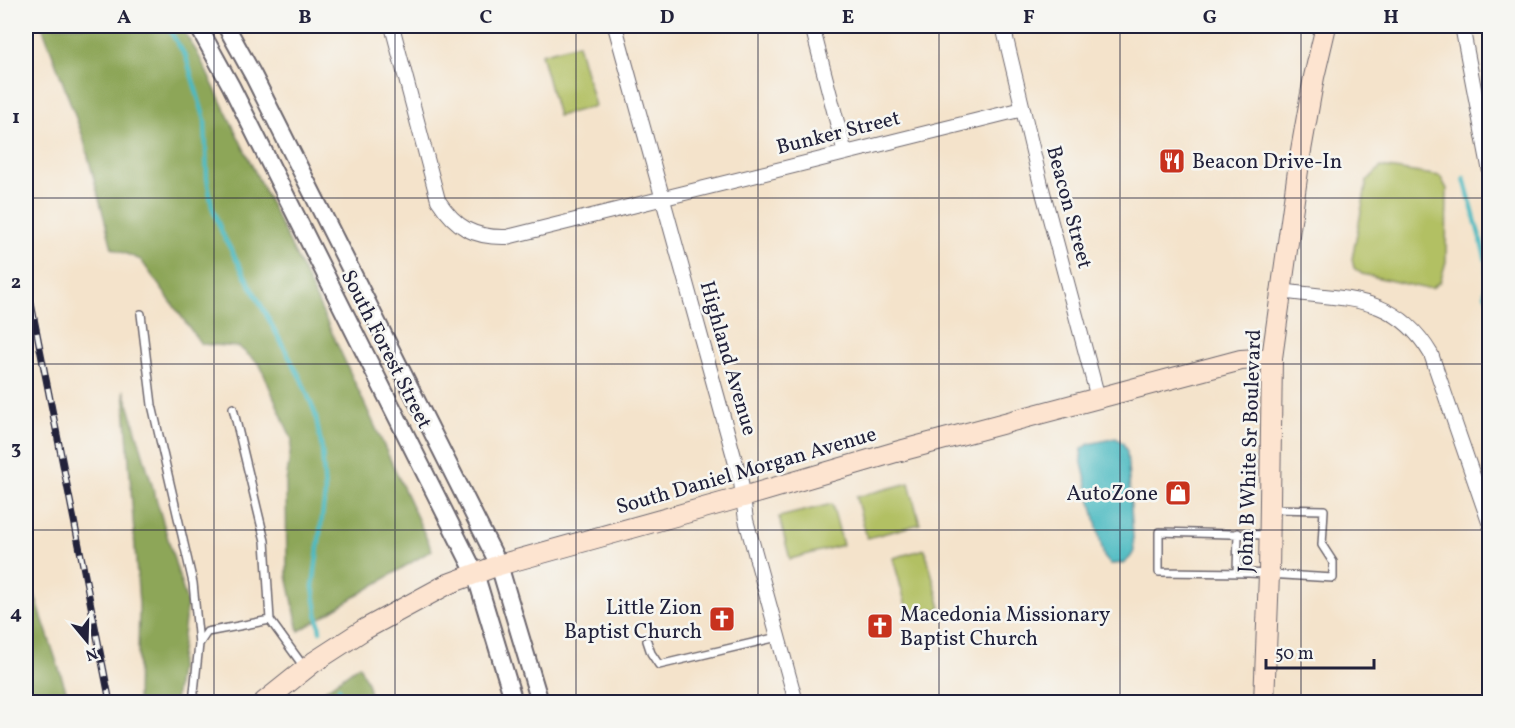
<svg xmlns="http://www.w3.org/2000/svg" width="1515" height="728" viewBox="0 0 1515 728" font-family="Vollkorn,serif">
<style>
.green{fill:#b2c063;stroke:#6a714f;stroke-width:1.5}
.forest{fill:#8da659;stroke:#58644a;stroke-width:1.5}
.water{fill:#4bbac1;stroke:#366e7e;stroke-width:1.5}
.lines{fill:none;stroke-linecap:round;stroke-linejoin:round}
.stream{stroke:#4bbac1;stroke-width:4.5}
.service-casing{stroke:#6c666d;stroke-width:10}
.minor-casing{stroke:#6c666d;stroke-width:16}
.tertiary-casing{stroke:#6c666d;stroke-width:20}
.secondary-casing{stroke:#6c666d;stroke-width:22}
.service{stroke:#fff;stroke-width:7}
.minor{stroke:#fff;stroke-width:14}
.tertiary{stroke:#fff;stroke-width:16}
.secondary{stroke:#fde4d0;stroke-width:20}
.rail-casing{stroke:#22223b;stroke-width:7}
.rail{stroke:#f6f6f2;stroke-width:4.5;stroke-dasharray:14;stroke-linecap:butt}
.grid{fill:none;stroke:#22223b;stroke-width:1.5;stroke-opacity:0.55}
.labels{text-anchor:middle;stroke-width:5;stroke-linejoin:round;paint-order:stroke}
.street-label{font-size:21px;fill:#22223b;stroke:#f6f6f2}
.poi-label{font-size:21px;fill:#22223b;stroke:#f6f6f2;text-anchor:start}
.neatline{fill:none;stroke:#22223b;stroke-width:2}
.grid-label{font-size:20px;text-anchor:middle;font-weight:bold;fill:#22223b}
</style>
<rect width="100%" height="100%" fill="#f6f6f2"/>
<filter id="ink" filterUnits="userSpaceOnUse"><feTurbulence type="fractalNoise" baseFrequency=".0167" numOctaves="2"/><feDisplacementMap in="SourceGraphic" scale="12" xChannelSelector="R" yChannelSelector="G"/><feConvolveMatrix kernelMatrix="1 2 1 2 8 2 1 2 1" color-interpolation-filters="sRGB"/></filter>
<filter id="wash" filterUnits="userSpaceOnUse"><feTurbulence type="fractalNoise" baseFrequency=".008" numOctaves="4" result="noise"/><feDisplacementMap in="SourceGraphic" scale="24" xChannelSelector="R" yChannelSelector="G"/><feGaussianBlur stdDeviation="1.35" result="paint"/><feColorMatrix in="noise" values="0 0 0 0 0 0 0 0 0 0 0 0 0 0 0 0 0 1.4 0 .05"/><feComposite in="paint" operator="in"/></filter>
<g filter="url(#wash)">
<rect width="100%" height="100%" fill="#f4e3cb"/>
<!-- green -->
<path class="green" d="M 578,44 L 595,106 L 558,116 L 541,54 Z
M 1381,167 L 1440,176 L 1447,189 L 1446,262 L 1440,282 L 1432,288 L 1423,288 L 1362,274 L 1354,268 L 1352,259 L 1367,181 Z
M 909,483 L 920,524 L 867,538 L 856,497 Z
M 832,504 L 843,545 L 790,559 L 779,517 Z
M 925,549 L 941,608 L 909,617 L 893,558 Z"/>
<!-- forest -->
<path class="forest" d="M 42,26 L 180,26 L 197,52 L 308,281 L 432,550 L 299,631 L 287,576 L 286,482 L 292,440 L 260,365 L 239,347 L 201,344 L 141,260 L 112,248 L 83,137 Z
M 124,390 L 187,603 L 175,702 L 137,702 L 139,605 Z
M 26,569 L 70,702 L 26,702 Z
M 359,665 L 367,682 L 372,702 L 309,702 Z"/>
<!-- water -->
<path class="water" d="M 1116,438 L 1123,443 L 1127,452 L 1134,551 C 1129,563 1122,564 1110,564 L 1104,557 L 1081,459 L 1082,449 L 1089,444 Z"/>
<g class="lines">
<!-- stream -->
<path class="stream" d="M 167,26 L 186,57 L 205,120 L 207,178 L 212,207 L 223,235 L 301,379 L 315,413 L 322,449 L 325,494 L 313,587 L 320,631
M 1464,178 L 1487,264 L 1485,294 L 1490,303
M 339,688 L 343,702"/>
</g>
</g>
<g filter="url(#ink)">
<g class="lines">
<defs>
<path id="service" d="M 141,314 L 152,405 L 193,583 L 199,644
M 233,408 L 265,541 L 270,620
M 1266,535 L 1159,532 L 1159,572 L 1249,573 L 1333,578 L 1333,562 L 1322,545 L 1324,510 L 1272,509
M 1237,573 L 1238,533
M 647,641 L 651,653 L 659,665 L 778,637
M 193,702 L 199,644 L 207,632 L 270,620 L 304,667"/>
<path id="minor" d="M 392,26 L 438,200 C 456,228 474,238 507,237 L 1023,109
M 615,26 L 741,482 L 746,520 L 796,702
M 812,26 L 845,153
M 1003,26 L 1041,185 L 1098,398
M 1462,26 L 1490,172
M 1281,291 C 1344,300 1395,293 1431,354 L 1490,525"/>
<path id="tertiary" d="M 198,26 L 231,86 L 475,573 L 514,702
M 226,26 L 253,75 L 499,565 L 540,702"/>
<path id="secondary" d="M 264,702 L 314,662 L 365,629 L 448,584 L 499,565 L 743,497 L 896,452 L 1241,360 L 1272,358
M 1264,702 L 1269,574 L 1272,358 L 1300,156 L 1314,77 L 1326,26"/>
</defs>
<!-- service casing -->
<use href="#service" class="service-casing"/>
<!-- minor casing -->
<use href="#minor" class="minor-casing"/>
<!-- tertiary casing -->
<use href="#tertiary" class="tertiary-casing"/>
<!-- secondary casing -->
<use href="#secondary" class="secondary-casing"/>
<!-- service -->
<use href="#service" class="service"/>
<!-- minor -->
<use href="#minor" class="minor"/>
<!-- tertiary -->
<use href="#tertiary" class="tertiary"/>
<!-- secondary -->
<use href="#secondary" class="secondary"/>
<defs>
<path id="rail" d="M 26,278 L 110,702"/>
</defs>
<!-- rail casing -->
<use href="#rail" class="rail-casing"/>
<!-- rail -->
<use href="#rail" class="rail"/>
</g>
</g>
<!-- grid -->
<path class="grid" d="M 214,26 L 214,702M 395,26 L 395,702M 576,26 L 576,702M 758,26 L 758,702M 939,26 L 939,702M 1120,26 L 1120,702M 1301,26 L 1301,702M 26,198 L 1490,198M 26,364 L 1490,364M 26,530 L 1490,530"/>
<!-- icons -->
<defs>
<symbol id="restaurant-square" viewBox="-11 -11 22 22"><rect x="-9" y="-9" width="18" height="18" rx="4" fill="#c8321e" stroke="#f6f6f2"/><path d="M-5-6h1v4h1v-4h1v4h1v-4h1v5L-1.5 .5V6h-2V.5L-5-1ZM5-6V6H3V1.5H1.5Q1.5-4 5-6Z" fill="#fff"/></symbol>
<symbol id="shop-square" viewBox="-11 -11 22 22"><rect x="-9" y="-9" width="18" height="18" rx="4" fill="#c8321e" stroke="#f6f6f2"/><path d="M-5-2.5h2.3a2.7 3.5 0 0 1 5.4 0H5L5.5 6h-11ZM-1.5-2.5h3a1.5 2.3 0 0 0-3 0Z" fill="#fff"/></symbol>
<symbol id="church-square" viewBox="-11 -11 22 22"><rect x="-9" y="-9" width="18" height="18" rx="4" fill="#c8321e" stroke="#f6f6f2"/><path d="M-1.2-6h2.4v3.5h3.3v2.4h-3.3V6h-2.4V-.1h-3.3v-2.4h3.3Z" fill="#fff"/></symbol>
</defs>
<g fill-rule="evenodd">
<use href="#restaurant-square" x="1157" y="146" width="30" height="30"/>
<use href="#shop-square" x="1163" y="478" width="30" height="30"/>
<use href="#church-square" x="707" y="604" width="30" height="30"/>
<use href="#church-square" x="865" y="611" width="30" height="30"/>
</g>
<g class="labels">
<!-- street labels -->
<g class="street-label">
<text transform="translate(838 132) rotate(-14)" y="7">Bunker Street</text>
<text transform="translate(1070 207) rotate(75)" y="7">Beacon Street</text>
<text transform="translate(387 349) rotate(63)" y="7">South Forest Street</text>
<text transform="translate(729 358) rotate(74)" y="7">Highland Avenue</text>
<text transform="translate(1249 451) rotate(-88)" y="7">John B White Sr Boulevard</text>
<text transform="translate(746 470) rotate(-16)" y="7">South Daniel Morgan Avenue</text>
</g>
<!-- poi labels -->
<g class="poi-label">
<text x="1192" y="168">Beacon Drive-In</text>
<text x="1158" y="500" text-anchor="end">AutoZone</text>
<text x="702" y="614" text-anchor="end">Little Zion<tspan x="702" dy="24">Baptist Church</tspan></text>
<text x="900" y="621">Macedonia Missionary<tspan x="900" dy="24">Baptist Church</tspan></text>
</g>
</g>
<!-- margin -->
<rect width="1515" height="728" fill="none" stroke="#f6f6f2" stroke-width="66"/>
<!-- north arrow -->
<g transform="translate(87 641) rotate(161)" stroke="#f6f6f2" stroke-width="4.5" paint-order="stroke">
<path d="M0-4.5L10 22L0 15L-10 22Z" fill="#22223b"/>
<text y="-9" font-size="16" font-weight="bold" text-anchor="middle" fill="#22223b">N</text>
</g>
<!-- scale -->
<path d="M1266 659v9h108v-9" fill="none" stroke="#22223b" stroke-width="3"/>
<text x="1275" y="659" font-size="18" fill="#22223b" stroke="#f6f6f2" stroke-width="4.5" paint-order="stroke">50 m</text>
<rect x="33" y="33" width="1449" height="662" class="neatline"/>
<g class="grid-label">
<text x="124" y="23">A</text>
<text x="305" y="23">B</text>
<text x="486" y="23">C</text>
<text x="667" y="23">D</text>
<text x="848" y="23">E</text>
<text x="1029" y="23">F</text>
<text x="1210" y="23">G</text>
<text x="1391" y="23">H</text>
<text x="16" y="123">1</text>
<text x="16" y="288">2</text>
<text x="16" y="454">3</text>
<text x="16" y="619">4</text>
</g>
</svg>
